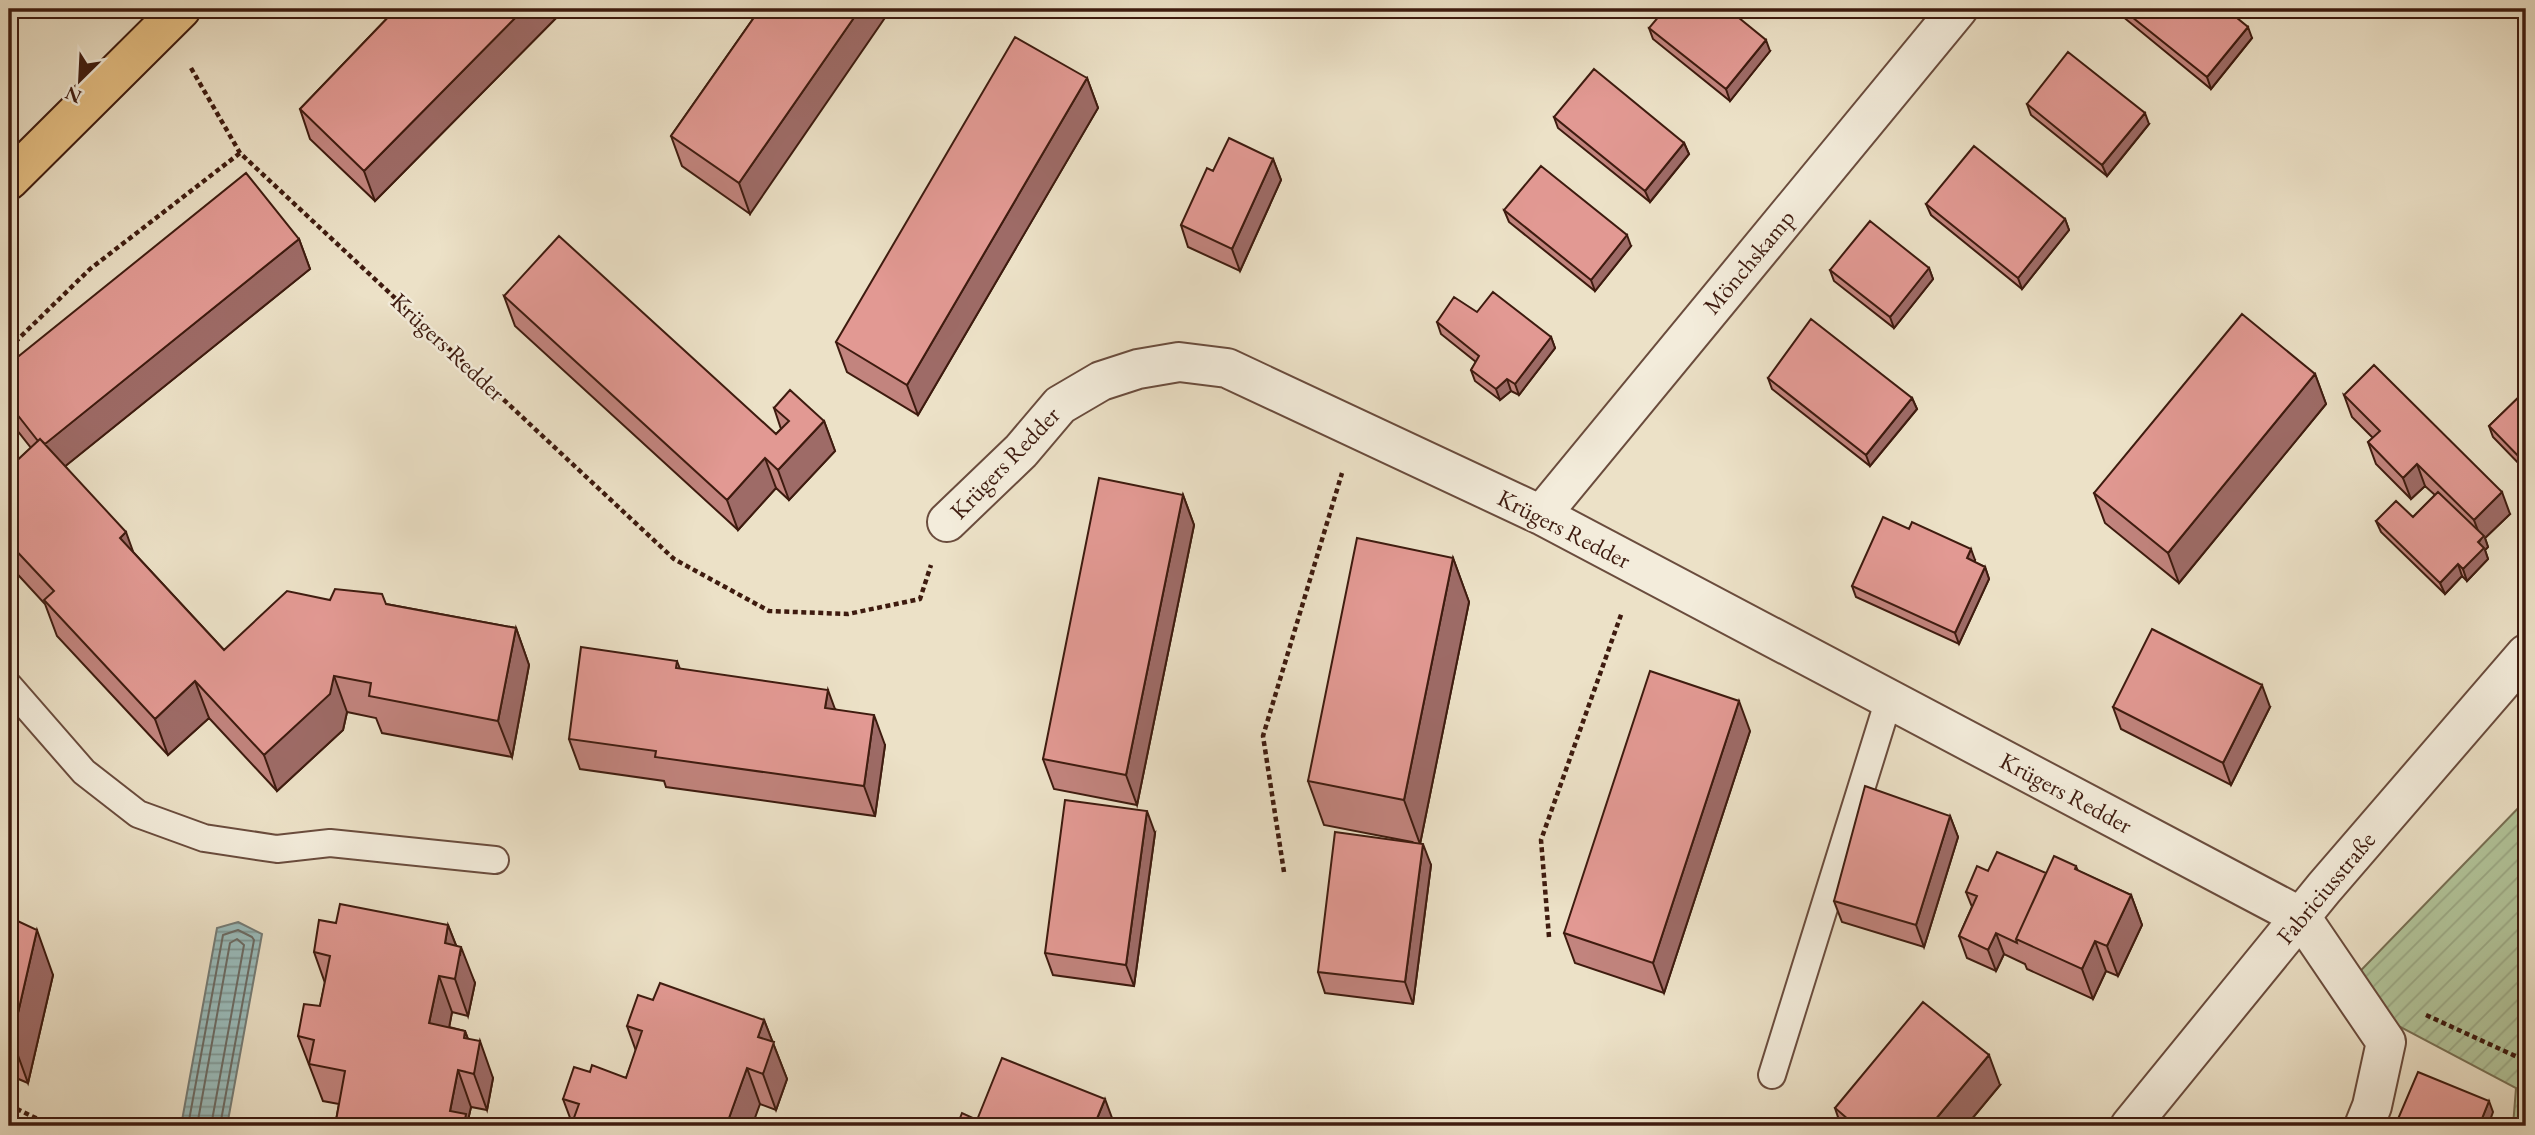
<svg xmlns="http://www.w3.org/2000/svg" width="2535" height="1135" viewBox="0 0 2535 1135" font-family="'EB Garamond',serif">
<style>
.garden{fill:url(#garden-furrows);stroke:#787054;stroke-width:2}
.water{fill:url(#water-rules);stroke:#757c76;stroke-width:2}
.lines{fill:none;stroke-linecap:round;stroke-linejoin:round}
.shore{stroke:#6c6c65;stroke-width:2}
.service-casing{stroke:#6a4c3d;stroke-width:30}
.minor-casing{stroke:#6a4c3d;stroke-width:42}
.tertiary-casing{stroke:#6a4c3d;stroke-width:42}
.primary-casing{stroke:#3e1b0f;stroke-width:42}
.path{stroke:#3e1b0f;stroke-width:4.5;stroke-dasharray:5 3.5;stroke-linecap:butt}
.service{stroke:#f3ecdb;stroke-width:26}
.minor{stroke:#f3ecdb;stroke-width:38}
.tertiary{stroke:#f3ecdb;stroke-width:38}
.primary{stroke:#e6c084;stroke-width:38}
.wall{fill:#c2847e;stroke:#3e1b0f;stroke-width:2}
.shaded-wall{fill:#9e6b67;stroke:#3e1b0f;stroke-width:2}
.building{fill:#e29993;stroke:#3e1b0f;stroke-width:2}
.labels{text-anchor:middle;stroke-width:5;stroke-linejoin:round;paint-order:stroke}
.street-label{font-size:24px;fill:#3e1b0f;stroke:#f3ecdb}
</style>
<defs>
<pattern id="garden-furrows" width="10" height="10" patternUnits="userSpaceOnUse" patternTransform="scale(1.75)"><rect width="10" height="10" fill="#b2c49a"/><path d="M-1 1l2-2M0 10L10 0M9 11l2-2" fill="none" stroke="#9aa884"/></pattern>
<pattern id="water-rules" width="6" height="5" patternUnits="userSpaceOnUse" patternTransform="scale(1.75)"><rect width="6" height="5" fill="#9abcbb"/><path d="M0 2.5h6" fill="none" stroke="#7f9896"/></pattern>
</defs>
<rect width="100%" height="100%" fill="#ece1c7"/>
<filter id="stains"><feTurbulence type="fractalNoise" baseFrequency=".00286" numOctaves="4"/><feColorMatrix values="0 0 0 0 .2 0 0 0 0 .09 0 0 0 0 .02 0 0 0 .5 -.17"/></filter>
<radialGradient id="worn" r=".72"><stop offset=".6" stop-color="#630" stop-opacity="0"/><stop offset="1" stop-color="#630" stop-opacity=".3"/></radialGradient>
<!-- garden -->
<path class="garden" d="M 2526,800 L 2526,1126 L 2513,1126 L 2516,1088 L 2338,994 Z"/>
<!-- water -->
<path class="water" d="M 238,922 L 262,934 L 227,1126 L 181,1126 L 217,928 Z"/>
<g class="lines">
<!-- shore -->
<path class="shore" d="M 188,1126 L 223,935 L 238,930 L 252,937 L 254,940 L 220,1126
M 197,1126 L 230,943 L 237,939 L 244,945 L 211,1126"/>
<defs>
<path id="service" d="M 9,686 L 84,772 L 138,814 L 204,838 L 277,849 L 330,843 L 495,860
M 1772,1075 L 1889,699"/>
<path id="minor" d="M 1541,515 L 1958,9
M 947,522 L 1021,451 L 1060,405 L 1101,381 L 1138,369 L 1179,362 L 1227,368 L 1541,515 L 2301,917 L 2386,1042 L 2372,1106 L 2364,1126"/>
<path id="tertiary" d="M 2130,1126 L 2324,888 L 2526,654"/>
<path id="primary" d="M 9,180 L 181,9"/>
</defs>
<!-- service casing -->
<use href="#service" class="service-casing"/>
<!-- minor casing -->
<use href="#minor" class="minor-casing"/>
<!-- tertiary casing -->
<use href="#tertiary" class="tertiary-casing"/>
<!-- primary casing -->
<use href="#primary" class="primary-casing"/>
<!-- path -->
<path class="path" d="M 191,68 L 240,153 L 674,559 L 769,611 L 848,614 L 920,599 L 931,565
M 9,348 L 90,269 L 240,153
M 1284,872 L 1263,736 L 1342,473
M 1549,937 L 1541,840 L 1622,612
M 2426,1015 L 2526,1061
M 9,1105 L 52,1126"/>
<!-- service -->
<use href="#service" class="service"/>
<!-- minor -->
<use href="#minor" class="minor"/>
<!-- tertiary -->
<use href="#tertiary" class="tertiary"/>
<!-- primary -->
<use href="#primary" class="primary"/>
</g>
<!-- wall -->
<path class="wall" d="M 396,9 L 565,9 L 375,201 L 310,139 L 300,109 Z
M 760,9 L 750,214 L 682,166 L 671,136 Z
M 2119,9 L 2226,9 L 2252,38 L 2211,89 L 2122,16 Z
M 1649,28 L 1770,51 L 1730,101 L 1653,39 Z
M 1087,78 L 1098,108 L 918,415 L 847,372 L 836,342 Z
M 2027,104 L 2149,124 L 2107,176 L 2031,115 Z
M 1554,117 L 1684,143 L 1689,154 L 1650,202 L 1558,128 Z
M 1273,159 L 1281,180 L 1240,271 L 1188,247 L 1181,225 L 1213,171 Z
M 1926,204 L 2065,219 L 2069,230 L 2022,289 L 1931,215 Z
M 1504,210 L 1631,246 L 1595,291 L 1509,222 Z
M 299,239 L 310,269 L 65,466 L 134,553 L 224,650 L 330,600 L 386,604 L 516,628 L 529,665 L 512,757 L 382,733 L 376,718 L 347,712 L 343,730 L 277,791 L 209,718 L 168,755 L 57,636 L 45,604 L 9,565 L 9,468 L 31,448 L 9,420 L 9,364 Z
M 1929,268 L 1933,279 L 1894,328 L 1834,281 L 1830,270 Z
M 504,296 L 776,434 L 781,429 L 774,408 L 824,421 L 835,451 L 789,500 L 776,488 L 738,530 L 515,326 Z
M 1477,312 L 1551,337 L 1555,348 L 1519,395 L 1511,391 L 1500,400 L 1475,381 L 1471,370 L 1476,362 L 1441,334 L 1437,322 Z
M 2315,374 L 2326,404 L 2179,583 L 2105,523 L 2094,493 Z
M 1768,378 L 1912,398 L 1917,409 L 1870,466 L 1772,389 Z
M 2526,390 L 2526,471 L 2493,437 L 2489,426 Z
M 2344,395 L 2510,514 L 2485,538 L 2488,547 L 2485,550 L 2488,559 L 2467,581 L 2462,576 L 2445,594 L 2381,532 L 2376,521 L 2413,517 L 2435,495 L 2425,486 L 2411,499 L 2376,464 L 2368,442 L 2373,438 L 2352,417 Z
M 1183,495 L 1194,525 L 1137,805 L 1054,789 L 1043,759 Z
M 1909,529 L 1975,560 L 1974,562 L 1985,567 L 1989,579 L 1959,644 L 1856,597 L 1852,586 Z
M 1453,558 L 1469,602 L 1420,844 L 1431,865 L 1413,1004 L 1325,993 L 1318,972 L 1412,842 L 1324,825 L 1308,781 Z
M 677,661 L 680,669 L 835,709 L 885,745 L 875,816 L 666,787 L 664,781 L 580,769 L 569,739 Z
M 2113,707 L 2270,707 L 2231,785 L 2121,729 Z
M 1750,731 L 1664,993 L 1575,963 L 1564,933 Z
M 1950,816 L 1958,837 L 1924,947 L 1842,922 L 1834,901 Z
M 1155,833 L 1134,986 L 1053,975 L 1045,953 Z
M 2076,866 L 2078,871 L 2131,895 L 2142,925 L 2118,976 L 2106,971 L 2093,999 L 2027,969 L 2025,964 L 2004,954 L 1996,971 L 1967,958 L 1959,936 L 1972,907 L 1966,892 L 1988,871 L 2046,873 Z
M 9,917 L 53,975 L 28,1083 L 9,1075 Z
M 336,923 L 448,925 L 456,945 L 475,983 L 468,1016 L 452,1012 L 449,1027 L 465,1031 L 468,1039 L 493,1078 L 487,1110 L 471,1107 L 468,1120 L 471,1126 L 335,1126 L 339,1104 L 323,1101 L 298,1036 L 320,1006 L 325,983 L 314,952 Z
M 653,1000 L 764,1020 L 787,1079 L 776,1110 L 760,1104 L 572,1123 L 563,1099 L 590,1072 L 626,1078 L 636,1051 L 627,1026 Z
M 2000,1085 L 1966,1126 L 1841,1126 L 1835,1108 Z"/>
<!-- shaded-wall -->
<path class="shaded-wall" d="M 524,9 L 565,9 L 375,201 L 364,171 Z
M 860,9 L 891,9 L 750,214 L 739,183 Z
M 2248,27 L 2252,38 L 2211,89 L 2207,77 Z
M 1766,40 L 1770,51 L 1730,101 L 1726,89 Z
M 1087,78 L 1098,108 L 918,415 L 907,385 Z
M 2145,113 L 2149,124 L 2107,176 L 2102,165 Z
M 1684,143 L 1689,154 L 1650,202 L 1645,191 Z
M 1273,159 L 1281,180 L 1240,271 L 1232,249 Z
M 2065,219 L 2069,230 L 2022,289 L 2018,278 Z
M 1627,235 L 1631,246 L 1595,291 L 1591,280 Z
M 299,239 L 310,269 L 53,476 L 42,446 Z
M 1929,268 L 1933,279 L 1894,328 L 1890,317 Z
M 1551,337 L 1555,348 L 1519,395 L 1515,384 Z
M 2315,374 L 2326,404 L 2179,583 L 2168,553 Z
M 1507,379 L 1511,391 L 1500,400 L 1496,389 Z
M 1912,398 L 1917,409 L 1870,466 L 1866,455 Z
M 824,421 L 835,451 L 789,500 L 778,470 Z
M 765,458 L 776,488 L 738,530 L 727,500 Z
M 2417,464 L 2425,486 L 2411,499 L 2403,478 Z
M 2502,492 L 2510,514 L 2485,538 L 2488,547 L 2485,550 L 2488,559 L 2467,581 L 2463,569 L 2481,539 L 2474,520 Z
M 1183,495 L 1194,525 L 1137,805 L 1126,775 Z
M 126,532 L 139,568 L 120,538 Z
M 1971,549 L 1975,560 L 1971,570 L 1967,558 Z
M 1453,558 L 1469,602 L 1420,844 L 1404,800 Z
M 2458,564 L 2462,576 L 2445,594 L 2440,583 Z
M 1985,567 L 1989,579 L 1959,644 L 1955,633 Z
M 516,628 L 529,665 L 512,757 L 498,721 Z
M 334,676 L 347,712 L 343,730 L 277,791 L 264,755 Z
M 195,681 L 209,718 L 168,755 L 155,719 Z
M 2262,685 L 2270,707 L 2231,785 L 2223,763 Z
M 828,690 L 839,720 L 825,708 Z
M 1739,701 L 1750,731 L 1664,993 L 1653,963 Z
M 874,715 L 885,745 L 875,816 L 864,786 Z
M 1147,811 L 1155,833 L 1134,986 L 1126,965 Z
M 1950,816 L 1958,837 L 1924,947 L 1916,925 Z
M 1423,844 L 1431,865 L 1413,1004 L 1405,982 Z
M 2131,895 L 2142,925 L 2118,976 L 2107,946 Z
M 448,925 L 460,956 L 461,947 L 475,983 L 468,1016 L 455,979 L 445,943 Z
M 37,930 L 53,975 L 28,1083 L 12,1039 Z
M 1996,933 L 2004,954 L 1996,971 L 1988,950 Z
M 2095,941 L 2106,971 L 2093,999 L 2082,969 Z
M 439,976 L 452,1012 L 443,1060 L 429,1023 Z
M 764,1020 L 787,1079 L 776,1110 L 763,1074 L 758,1037 Z
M 465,1031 L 476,1061 L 480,1041 L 493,1078 L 487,1110 L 474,1074 L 464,1038 Z
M 1989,1055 L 2000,1085 L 1966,1126 L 1930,1126 Z
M 747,1068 L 760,1104 L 752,1126 L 732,1126 L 729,1118 Z
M 458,1070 L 471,1107 L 468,1120 L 471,1126 L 455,1126 L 450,1111 Z
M 1105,1099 L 1115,1126 L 1094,1126 Z
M 2489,1101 L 2493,1112 L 2488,1126 L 2479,1126 Z"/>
<!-- building -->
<path class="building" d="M 396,9 L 524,9 L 364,171 L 300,109 Z
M 760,9 L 860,9 L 739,183 L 671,136 Z
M 1665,9 L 1728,9 L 1766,40 L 1726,89 L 1649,28 Z
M 2122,9 L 2226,9 L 2248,27 L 2207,77 Z
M 1015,37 L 1087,78 L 907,385 L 836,342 Z
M 2068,52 L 2145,113 L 2102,165 L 2027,104 Z
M 1594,69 L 1684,143 L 1645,191 L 1554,117 Z
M 1229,138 L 1273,159 L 1232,249 L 1181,225 L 1207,168 L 1213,171 Z
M 1974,146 L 2065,219 L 2018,278 L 1926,204 Z
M 1541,166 L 1627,235 L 1591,280 L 1504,210 Z
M 246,173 L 299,239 L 45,444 L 40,439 L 38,441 L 9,404 L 9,364 Z
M 1870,221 L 1929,268 L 1890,317 L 1830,270 Z
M 559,236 L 776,434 L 789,421 L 774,408 L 790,390 L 824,421 L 778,470 L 765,458 L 727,500 L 504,296 Z
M 1493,292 L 1551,337 L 1515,384 L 1507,379 L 1496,389 L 1471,370 L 1479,356 L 1437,322 L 1454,297 L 1477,312 Z
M 2242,314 L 2315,374 L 2168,553 L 2094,493 Z
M 1811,319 L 1912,398 L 1866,455 L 1768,378 Z
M 2374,365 L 2502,492 L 2474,520 L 2417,464 L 2403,478 L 2368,442 L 2380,431 L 2344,395 Z
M 2526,390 L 2526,464 L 2489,426 Z
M 40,439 L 126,532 L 120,538 L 224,650 L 287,591 L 330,600 L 335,589 L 382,594 L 386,604 L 516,628 L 498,721 L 369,696 L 371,683 L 334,676 L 330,694 L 264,755 L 195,681 L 155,719 L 44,600 L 54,591 L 9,543 L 9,468 Z
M 1099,478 L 1183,495 L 1126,775 L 1043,759 Z
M 2438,492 L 2484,536 L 2478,542 L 2484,548 L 2463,569 L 2458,564 L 2440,583 L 2376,521 L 2396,501 L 2413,517 Z
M 1883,517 L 1909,529 L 1912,522 L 1971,549 L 1967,558 L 1985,567 L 1955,633 L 1852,586 Z
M 1357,538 L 1453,558 L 1404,800 L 1308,781 Z
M 2152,629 L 2262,685 L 2223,763 L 2113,707 Z
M 581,647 L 677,661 L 676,668 L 828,690 L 825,708 L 874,715 L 864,786 L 655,757 L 656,751 L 569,739 Z
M 1650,671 L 1739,701 L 1653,963 L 1564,933 Z
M 1865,786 L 1950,816 L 1916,925 L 1834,901 Z
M 1065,800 L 1147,811 L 1126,965 L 1045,953 Z
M 1335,832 L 1423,844 L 1405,982 L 1318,972 Z
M 1997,852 L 2046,873 L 2016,939 L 2017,943 L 1996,933 L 1988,950 L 1959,936 L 1977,896 L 1966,892 L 1977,866 L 1988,871 Z
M 2054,856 L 2076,866 L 2075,869 L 2131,895 L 2107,946 L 2095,941 L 2082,969 L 2016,939 Z
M 340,904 L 448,925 L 445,943 L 461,947 L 455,979 L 439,976 L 429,1023 L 465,1031 L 464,1038 L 480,1041 L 474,1074 L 458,1070 L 450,1111 L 466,1114 L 464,1126 L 335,1126 L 345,1071 L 309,1064 L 314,1040 L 298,1036 L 304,1004 L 320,1006 L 330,956 L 314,952 L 319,920 L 336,923 Z
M 9,917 L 37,930 L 12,1039 L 9,1037 Z
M 660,983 L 764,1020 L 758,1037 L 774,1042 L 763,1074 L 747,1068 L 729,1118 L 745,1123 L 744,1126 L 571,1126 L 579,1104 L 563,1099 L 574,1067 L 590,1072 L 592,1065 L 626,1078 L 642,1031 L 627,1026 L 638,995 L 653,1000 Z
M 1923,1002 L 1989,1055 L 1930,1126 L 1856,1126 L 1835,1108 Z
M 1002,1058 L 1105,1099 L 1094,1126 L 957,1126 L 962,1113 L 977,1120 Z
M 2418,1072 L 2489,1101 L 2479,1126 L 2395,1126 Z"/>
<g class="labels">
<!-- street labels -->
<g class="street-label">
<text transform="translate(1749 262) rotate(-50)" y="8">Mönchskamp</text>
<text transform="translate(448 347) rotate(43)" y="8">Krügers Redder</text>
<text transform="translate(1005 463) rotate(-46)" y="8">Krügers Redder</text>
<text transform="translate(1564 529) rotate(27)" y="8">Krügers Redder</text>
<text transform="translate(2066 793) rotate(28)" y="8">Krügers Redder</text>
<text transform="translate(2326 888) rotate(-50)" y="8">Fabriciusstraße</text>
</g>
</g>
<!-- margin -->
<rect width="2535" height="1135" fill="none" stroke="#ece1c7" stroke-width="35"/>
<rect x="10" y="10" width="2514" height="1114" fill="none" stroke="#3e1b0f" stroke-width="3.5"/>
<rect x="18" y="18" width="2500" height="1100" fill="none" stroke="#3e1b0f" stroke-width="2"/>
<!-- north arrow -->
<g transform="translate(80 80) rotate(204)" stroke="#f3ecdb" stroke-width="5" paint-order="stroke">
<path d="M0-5L12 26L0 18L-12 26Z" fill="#3e1b0f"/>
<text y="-10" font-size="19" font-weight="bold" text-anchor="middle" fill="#3e1b0f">N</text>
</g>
<rect width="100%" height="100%" filter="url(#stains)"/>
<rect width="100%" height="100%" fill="url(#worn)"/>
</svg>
